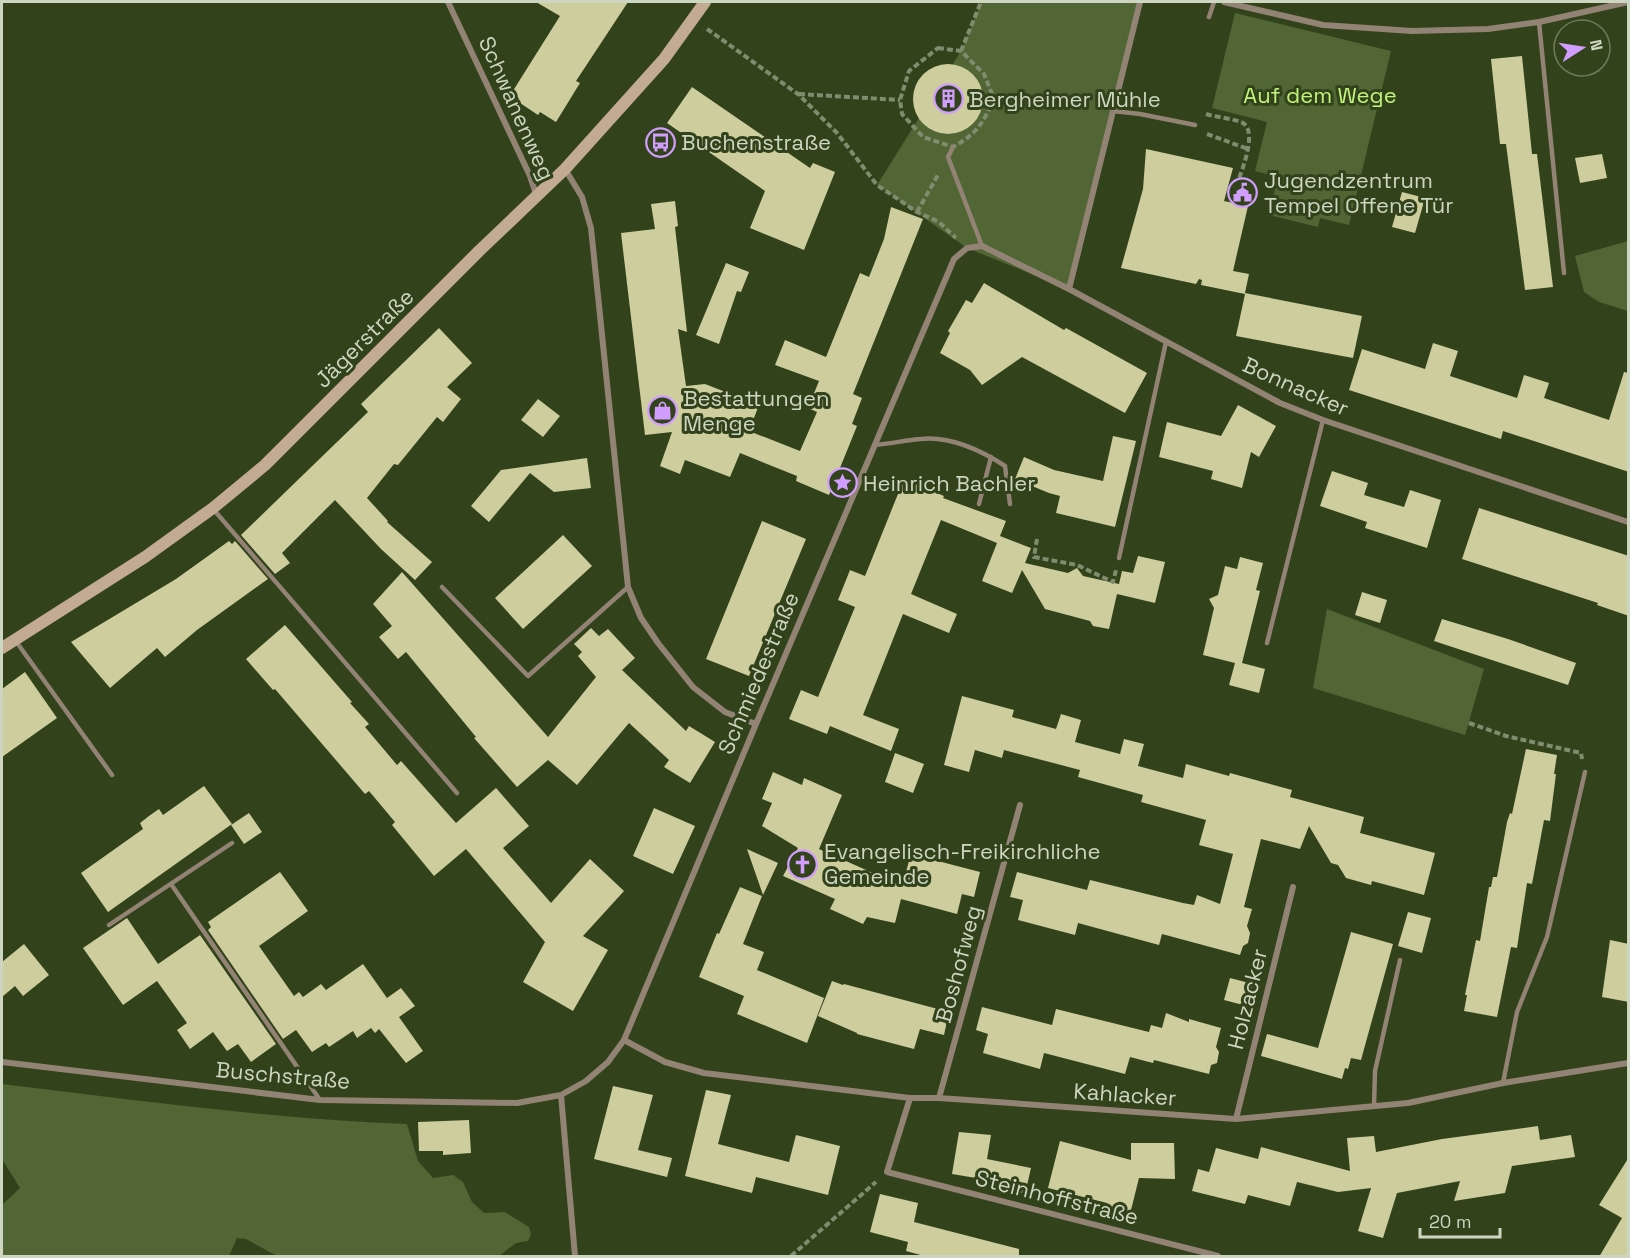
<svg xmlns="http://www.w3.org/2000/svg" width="1630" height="1258" viewBox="0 0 1630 1258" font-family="'Space Grotesk',sans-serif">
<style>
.green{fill:#516634}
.building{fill:#cdcd9d}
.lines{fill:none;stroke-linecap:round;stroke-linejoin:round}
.path{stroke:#7f8c6e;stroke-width:4;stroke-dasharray:6 3;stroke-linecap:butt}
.lane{stroke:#928374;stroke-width:4.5}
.street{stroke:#928374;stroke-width:6}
.secondary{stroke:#c3ab93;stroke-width:12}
.labels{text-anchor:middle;stroke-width:6;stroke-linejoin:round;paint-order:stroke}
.park-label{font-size:22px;fill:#c2f47d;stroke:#32421b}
.poi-label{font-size:22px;fill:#ccd6c0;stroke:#32421b;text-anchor:start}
.street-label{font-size:22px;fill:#ccd6c0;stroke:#32421b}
</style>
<rect width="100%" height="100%" fill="#32421b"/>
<!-- green -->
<path class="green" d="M 981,2 L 1140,2 L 1069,289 L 967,248 L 877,185 L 961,51 Z
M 1235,13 L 1391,51 L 1349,225 L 1320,218 L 1318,227 L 1269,215 L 1278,177 L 1255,171 L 1267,122 L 1212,108 Z
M 1628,241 L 1628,311 L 1599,302 L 1584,292 L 1575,256 Z
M 1327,609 L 1484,669 L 1465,735 L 1313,688 Z
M 2,1084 C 136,1100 271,1119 407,1124 L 418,1161 L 433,1178 L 453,1175 L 463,1182 L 472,1202 L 484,1213 L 505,1212 L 529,1227 L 531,1234 L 528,1241 L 516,1243 L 499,1256 L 277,1256 L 246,1239 L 237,1238 L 229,1256 L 2,1256 L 2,1205 L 20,1188 L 2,1159 Z"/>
<!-- building -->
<path class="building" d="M 536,2 L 628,2 L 576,81 L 580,83 L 556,122 L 540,112 L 538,115 L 517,101 L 519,98 L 511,94 L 560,16 Z
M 1522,56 L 1532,154 L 1537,154 L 1553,287 L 1525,290 L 1506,144 L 1500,144 L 1491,59 Z
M913 99a35 35 0 1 1 70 0a35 35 0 1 1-70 0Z
M 692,87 L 810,168 L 813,163 L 835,172 L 804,250 L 750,228 L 765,191 L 667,123 Z
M 1146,149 L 1233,168 L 1224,201 L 1248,206 L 1233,271 L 1249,274 L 1245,293 L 1362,316 L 1353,358 L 1236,336 L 1245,294 L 1201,285 L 1202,280 L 1199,279 L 1196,284 L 1121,268 L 1143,189 Z
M 1602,154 L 1607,178 L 1580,183 L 1575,158 Z
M 1402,192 L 1425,198 L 1415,233 L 1392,227 Z
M 675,201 L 678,226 L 675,227 L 687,332 L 678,329 L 686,386 L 705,384 L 759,405 L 749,431 L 800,451 L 817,412 L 808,408 L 819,381 L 775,365 L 785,340 L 826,357 L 860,273 L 869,277 L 884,239 L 891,207 L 923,219 L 853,394 L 862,398 L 852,424 L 857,426 L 829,495 L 796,481 L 797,476 L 740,453 L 730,477 L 685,460 L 680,474 L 660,466 L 672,432 L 645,435 L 621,233 L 655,229 L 651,204 Z
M 726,263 L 749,272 L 741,292 L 737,291 L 719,344 L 696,335 Z
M 984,283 L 1064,330 L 1066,328 L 1147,373 L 1125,413 L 1022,357 L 982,385 L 970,370 L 940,353 L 950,333 L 948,331 L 966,300 L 972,303 Z
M 439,328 L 472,363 L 447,387 L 461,399 L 443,422 L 437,417 L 398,465 L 394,464 L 367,498 L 388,521 L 387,522 L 432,562 L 415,580 L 381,549 L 335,500 L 282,553 L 290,563 L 275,574 L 241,535 L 368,412 L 361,404 Z
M 1433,343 L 1458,351 L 1450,376 L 1517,398 L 1524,375 L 1549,383 L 1544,398 L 1609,420 L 1624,372 L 1629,373 L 1629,472 L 1503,431 L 1501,439 L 1349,390 L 1362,349 L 1425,369 Z
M 538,399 L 560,416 L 543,437 L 521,420 Z
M 1238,405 L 1276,426 L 1259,457 L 1251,452 L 1242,488 L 1211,479 L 1213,471 L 1159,457 L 1167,422 L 1221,436 Z
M 1113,436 L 1136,441 L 1115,527 L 1056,513 L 1060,496 L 1049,493 L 1015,479 L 1024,457 L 1054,470 L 1103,481 Z
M 587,458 L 591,488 L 554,492 L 530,473 L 489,522 L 471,506 L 501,470 Z
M 1332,471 L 1368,483 L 1364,495 L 1404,507 L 1410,490 L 1441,500 L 1427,548 L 1365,528 L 1367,522 L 1320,506 Z
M 904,479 L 944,496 L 943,498 L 1006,521 L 1000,536 L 1031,548 L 1025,563 L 1068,573 L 1077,568 L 1083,576 L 1119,584 L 1122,571 L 1133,573 L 1138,556 L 1165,562 L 1155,603 L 1117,594 L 1109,629 L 1093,626 L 1090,621 L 1045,609 L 1022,570 L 1012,593 L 982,581 L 997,543 L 941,520 L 911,594 L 957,614 L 949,633 L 903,614 L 863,715 L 899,729 L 891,751 L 830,726 L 827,734 L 789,719 L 801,690 L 818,697 L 855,607 L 838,600 L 850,570 L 865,576 Z
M 1479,508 L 1629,556 L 1629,616 L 1597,605 L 1598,603 L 1462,559 Z
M 762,521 L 806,539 L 749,676 L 706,659 Z
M 563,535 L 592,566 L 523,629 L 495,598 Z
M 229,541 L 232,544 L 235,541 L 268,579 L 197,630 L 165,657 L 157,648 L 110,688 L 71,642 L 176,579 Z
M 1240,557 L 1263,563 L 1256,590 L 1260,591 L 1242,663 L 1265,669 L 1259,693 L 1229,685 L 1235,663 L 1203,655 L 1214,608 L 1209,599 L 1218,595 L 1225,566 L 1237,569 Z
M 402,572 L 548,737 L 596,677 L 578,656 L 582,652 L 574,644 L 591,628 L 599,636 L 608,629 L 635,658 L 622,670 L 686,731 L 689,726 L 715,742 L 690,783 L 664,767 L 669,760 L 629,723 L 577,785 L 548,760 L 517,787 L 474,738 L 476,737 L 406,652 L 398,659 L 379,637 L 392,626 L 373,604 Z
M 1362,592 L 1387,600 L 1380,623 L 1355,615 Z
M 1442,619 L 1508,639 L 1576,663 L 1568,685 L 1434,641 Z
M 285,625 L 352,702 L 350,703 L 369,724 L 365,727 L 397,765 L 401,761 L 456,823 L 496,788 L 529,826 L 503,848 L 551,903 L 590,859 L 624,891 L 583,936 L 608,950 L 573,1011 L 523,982 L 545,942 L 466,849 L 434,876 L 392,825 L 395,822 L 369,791 L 365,794 L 275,689 L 273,690 L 246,659 Z
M 25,672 L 57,718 L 2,757 L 2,689 Z
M 962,696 L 1014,710 L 1012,717 L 1056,729 L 1061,714 L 1081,720 L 1075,742 L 1120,754 L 1124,739 L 1144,744 L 1138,766 L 1183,778 L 1186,764 L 1229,776 L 1230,773 L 1292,790 L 1290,797 L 1364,817 L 1360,833 L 1435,853 L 1424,895 L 1372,881 L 1371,885 L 1346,878 L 1338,865 L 1331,863 L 1309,826 L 1300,849 L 1261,839 L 1244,907 L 1252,909 L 1247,926 L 1250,933 L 1248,943 L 1243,946 L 1240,955 L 1162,934 L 1159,945 L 1078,923 L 1075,935 L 1018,920 L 1023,900 L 1010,897 L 1017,872 L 1087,890 L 1090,880 L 1183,903 L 1194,905 L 1197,895 L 1220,904 L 1233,854 L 1199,845 L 1206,820 L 1141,802 L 1143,795 L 1078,777 L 1080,770 L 1004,750 L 1002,758 L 975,750 L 969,772 L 944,765 Z
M 1526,749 L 1557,755 L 1554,774 L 1556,774 L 1550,821 L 1544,820 L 1532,884 L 1527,883 L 1517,948 L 1511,947 L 1497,1017 L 1464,1011 L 1467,995 L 1465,995 L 1476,940 L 1480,941 L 1489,887 L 1491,887 L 1493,877 L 1497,877 L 1507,822 L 1510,813 L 1512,814 Z
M 895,753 L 924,764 L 913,793 L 885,782 Z
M 773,772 L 802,785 L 804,778 L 842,795 L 819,849 L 902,886 L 911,854 L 980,872 L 974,897 L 962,894 L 957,914 L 901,899 L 895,923 L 867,917 L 863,924 L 830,909 L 835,899 L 783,876 L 798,848 L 762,826 L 772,803 L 762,799 Z
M 204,786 L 232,824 L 108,912 L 81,873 L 143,829 L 140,823 L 149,816 L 159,809 L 163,815 Z
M 654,808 L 695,826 L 673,874 L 633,856 Z
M 249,813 L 262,832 L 244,844 L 231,825 Z
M 747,849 L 778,863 L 763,895 Z
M 280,872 L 308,911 L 259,946 L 294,996 L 299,992 L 303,997 L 321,984 L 326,990 L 363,964 L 387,998 L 401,988 L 415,1006 L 399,1017 L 423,1051 L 406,1063 L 379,1029 L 375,1033 L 371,1028 L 357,1038 L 353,1031 L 329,1047 L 326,1043 L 312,1052 L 296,1030 L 283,1039 L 208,930 L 211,927 L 208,922 Z
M 740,887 L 762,896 L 743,944 L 764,952 L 757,970 L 824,998 L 807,1043 L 737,1014 L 744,996 L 699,977 L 717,933 L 719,934 Z
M 1408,912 L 1431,918 L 1422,953 L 1398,946 Z
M 127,918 L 158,964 L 200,935 L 276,1044 L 251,1062 L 238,1044 L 227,1051 L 213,1032 L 190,1049 L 177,1030 L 187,1023 L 157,981 L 123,1005 L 83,948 Z
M 1351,932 L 1393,944 L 1361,1060 L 1351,1058 L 1348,1069 L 1345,1068 L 1342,1079 L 1261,1056 L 1267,1034 L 1318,1048 Z
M 1610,940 L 1629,944 L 1629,1002 L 1602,997 Z
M 24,944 L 49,975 L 23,996 L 15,986 L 2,997 L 2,962 Z
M 1230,978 L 1253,984 L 1247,1006 L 1224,1000 Z
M 832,981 L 843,985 L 844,984 L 949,1012 L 944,1035 L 920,1029 L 914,1049 L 857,1034 L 857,1033 L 818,1016 Z
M 982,1007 L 1052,1025 L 1056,1009 L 1149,1032 L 1151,1025 L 1162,1028 L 1166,1013 L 1189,1022 L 1189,1019 L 1221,1028 L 1216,1047 L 1219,1052 L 1217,1063 L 1211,1065 L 1209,1074 L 1154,1060 L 1153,1063 L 1130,1057 L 1125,1074 L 1044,1053 L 1040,1069 L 983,1053 L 988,1034 L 976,1030 Z
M 613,1086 L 653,1095 L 638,1150 L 672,1158 L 667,1177 L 594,1159 Z
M 706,1090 L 731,1095 L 718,1144 L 789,1162 L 796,1135 L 840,1146 L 828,1195 L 756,1177 L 752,1193 L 685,1176 Z
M 469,1120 L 471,1153 L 443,1155 L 443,1151 L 419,1151 L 418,1122 Z
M 1538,1126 L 1540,1140 L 1571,1135 L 1575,1157 L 1512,1166 L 1505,1193 L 1454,1201 L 1460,1181 L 1397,1193 L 1383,1238 L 1358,1231 L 1371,1188 L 1338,1192 L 1297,1182 L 1290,1206 L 1248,1195 L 1245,1204 L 1192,1191 L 1198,1169 L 1209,1172 L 1216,1148 L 1258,1159 L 1261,1147 L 1350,1171 L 1347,1138 L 1374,1136 L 1376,1152 L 1442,1139 Z
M 959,1132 L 991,1135 L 987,1159 L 1031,1168 L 1025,1194 L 981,1183 L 982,1179 L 952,1174 Z
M 1060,1141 L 1131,1160 L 1131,1143 L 1174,1143 L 1175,1179 L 1139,1178 L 1130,1214 L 1105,1208 L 1107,1203 L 1048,1188 Z
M 1629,1157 L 1629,1257 L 1599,1257 L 1622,1218 L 1599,1205 Z
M 880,1194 L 918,1203 L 914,1222 L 1019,1249 L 1019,1257 L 928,1257 L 906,1251 L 908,1242 L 870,1232 Z"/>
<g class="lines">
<!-- path -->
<path class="path" d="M 707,29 L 798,94 L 837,133 L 877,185 L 917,212 L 939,222 L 956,238
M 938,48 L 961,51 L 984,74 L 994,99 C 982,124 978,133 953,147 L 923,137 L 902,114 L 900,100 L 909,71 Z
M 961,51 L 981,2
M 799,94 L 900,100
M 1206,114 C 1215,117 1236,119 1243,123 C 1259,133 1239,178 1234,191
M 1207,134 L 1248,149
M 917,212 L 939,173
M 1037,539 L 1034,557 L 1077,565 L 1113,582 L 1116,570
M 1469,723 L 1506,736 L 1581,753 L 1582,759
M 791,1256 L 876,1182"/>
<!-- lane -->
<path class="lane" d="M 1209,17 L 1214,2
M 1539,22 L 1564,273
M 1113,111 L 1140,114 L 1195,125
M 953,147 L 948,157 L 982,246
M 874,445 C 890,444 906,440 921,439 C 950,436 982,451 1005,466 L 1010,504
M 979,504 L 991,457
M 214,510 L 457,793
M 1119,558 L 1166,342
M 442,587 L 528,676 L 628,587
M 15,640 L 112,775
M 1267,643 L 1323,420
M 171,884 L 320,1100
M 109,925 L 232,843
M 1503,1083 L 1517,1012 L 1547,937 L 1585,772
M 1374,1106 L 1375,1071 L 1400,960"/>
<!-- street -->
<path class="street" d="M 448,2 L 530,176 L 537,197
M 1224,2 L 1323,25 L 1412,31 L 1488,29 L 1539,22 L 1628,2
M 565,169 L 582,197 L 591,228 L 628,587 L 641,618 L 658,643 L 693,687 L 725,712 L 756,724
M 1069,289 L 1140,2
M 624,1040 L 665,1062 L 704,1073 L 910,1098 L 939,1098 L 1236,1119 L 1408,1103 L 1503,1083 L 1628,1063
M 2,1062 L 320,1100 L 517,1103 L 561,1095 L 586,1081 L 608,1062 L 624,1040 L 756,724 L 954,259 L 967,248 L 982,246 L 1069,289 L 1280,403 L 1323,420 L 1628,522
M 561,1095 L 575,1256
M 910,1098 L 887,1172 L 1218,1256
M 939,1098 L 1020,805
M 1236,1119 L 1293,887"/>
<!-- secondary -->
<path class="secondary" d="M 2,648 L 145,557 L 213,508 L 265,465 L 479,251 L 565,169 L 664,59 L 705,2"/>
</g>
<!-- icons -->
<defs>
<symbol id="building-ring" viewBox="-11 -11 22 22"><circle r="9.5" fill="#32421b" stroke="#d19dfe" stroke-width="1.5"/><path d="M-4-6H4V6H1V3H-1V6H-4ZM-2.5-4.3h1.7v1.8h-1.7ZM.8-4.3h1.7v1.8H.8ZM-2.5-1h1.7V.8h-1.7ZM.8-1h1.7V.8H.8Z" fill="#d19dfe"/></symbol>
<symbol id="bus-ring" viewBox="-11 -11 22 22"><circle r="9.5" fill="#32421b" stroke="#d19dfe" stroke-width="1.5"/><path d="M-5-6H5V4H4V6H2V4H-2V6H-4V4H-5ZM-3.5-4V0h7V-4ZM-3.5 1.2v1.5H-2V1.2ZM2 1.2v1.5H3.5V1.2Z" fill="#d19dfe"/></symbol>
<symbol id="civic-ring" viewBox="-11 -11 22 22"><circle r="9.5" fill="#32421b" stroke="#d19dfe" stroke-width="1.5"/><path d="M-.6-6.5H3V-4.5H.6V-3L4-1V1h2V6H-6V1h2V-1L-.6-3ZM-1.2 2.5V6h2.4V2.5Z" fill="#d19dfe"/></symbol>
<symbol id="shop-ring" viewBox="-11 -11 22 22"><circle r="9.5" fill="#32421b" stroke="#d19dfe" stroke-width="1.5"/><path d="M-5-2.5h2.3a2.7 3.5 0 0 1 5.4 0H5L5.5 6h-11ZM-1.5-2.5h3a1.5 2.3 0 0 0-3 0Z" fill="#d19dfe"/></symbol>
<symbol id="sight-ring" viewBox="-11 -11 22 22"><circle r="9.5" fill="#32421b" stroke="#d19dfe" stroke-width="1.5"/><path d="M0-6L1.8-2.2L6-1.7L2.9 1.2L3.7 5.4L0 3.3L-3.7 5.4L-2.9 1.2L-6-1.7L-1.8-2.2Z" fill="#d19dfe"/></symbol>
<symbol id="church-ring" viewBox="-11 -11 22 22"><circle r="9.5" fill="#32421b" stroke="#d19dfe" stroke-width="1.5"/><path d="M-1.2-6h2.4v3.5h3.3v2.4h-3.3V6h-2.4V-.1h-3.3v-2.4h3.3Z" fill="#d19dfe"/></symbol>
</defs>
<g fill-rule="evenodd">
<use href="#building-ring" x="932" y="82" width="33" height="33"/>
<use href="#bus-ring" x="644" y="126" width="33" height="33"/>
<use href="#civic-ring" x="1226" y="176" width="33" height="33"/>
<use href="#shop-ring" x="646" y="394" width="33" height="33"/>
<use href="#sight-ring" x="826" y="466" width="33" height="33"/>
<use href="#church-ring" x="786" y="848" width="33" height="33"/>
</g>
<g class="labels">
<!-- park labels -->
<g class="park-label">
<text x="1320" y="103">Auf dem Wege</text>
</g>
<!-- poi labels -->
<g class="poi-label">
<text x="969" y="107">Bergheimer Mühle</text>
<text x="681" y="150">Buchenstraße</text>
<text x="1264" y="188">Jugendzentrum<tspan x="1264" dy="25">Tempel Offene Tür</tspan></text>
<text x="683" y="406">Bestattungen<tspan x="683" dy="25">Menge</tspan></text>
<text x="863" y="491">Heinrich Bachler</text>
<text x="824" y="859">Evangelisch-Freikirchliche<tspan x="824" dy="25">Gemeinde</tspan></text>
</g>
<!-- street labels -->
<g class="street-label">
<text transform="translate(517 108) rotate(66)" y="8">Schwanenweg</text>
<text transform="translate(364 338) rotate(-45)" y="8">Jägerstraße</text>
<text transform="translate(1296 386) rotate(24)" y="8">Bonnacker</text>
<text transform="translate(758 673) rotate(-67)" y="8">Schmiedestraße</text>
<text transform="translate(958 964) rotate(-75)" y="8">Boshofweg</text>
<text transform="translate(1247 999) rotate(-76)" y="8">Holzacker</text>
<text transform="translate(283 1075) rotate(5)" y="8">Buschstraße</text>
<text transform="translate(1125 1094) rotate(4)" y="8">Kahlacker</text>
<text transform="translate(1057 1197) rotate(14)" y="8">Steinhoffstraße</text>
</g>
</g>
<!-- border -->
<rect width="1630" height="1258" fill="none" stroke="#ccd6c0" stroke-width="6"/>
<!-- north arrow -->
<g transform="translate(1582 48) rotate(78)"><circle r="28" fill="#32421b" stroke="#707d5d" stroke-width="1.5"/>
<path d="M0-4.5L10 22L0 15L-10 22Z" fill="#d19dfe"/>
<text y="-9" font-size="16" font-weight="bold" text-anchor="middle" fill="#ccd6c0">N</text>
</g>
<!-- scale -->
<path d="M1420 1228v9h80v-9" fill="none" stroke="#ccd6c0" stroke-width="3"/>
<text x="1429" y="1228" font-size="18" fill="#ccd6c0" stroke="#32421b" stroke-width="4.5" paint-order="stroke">20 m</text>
</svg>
